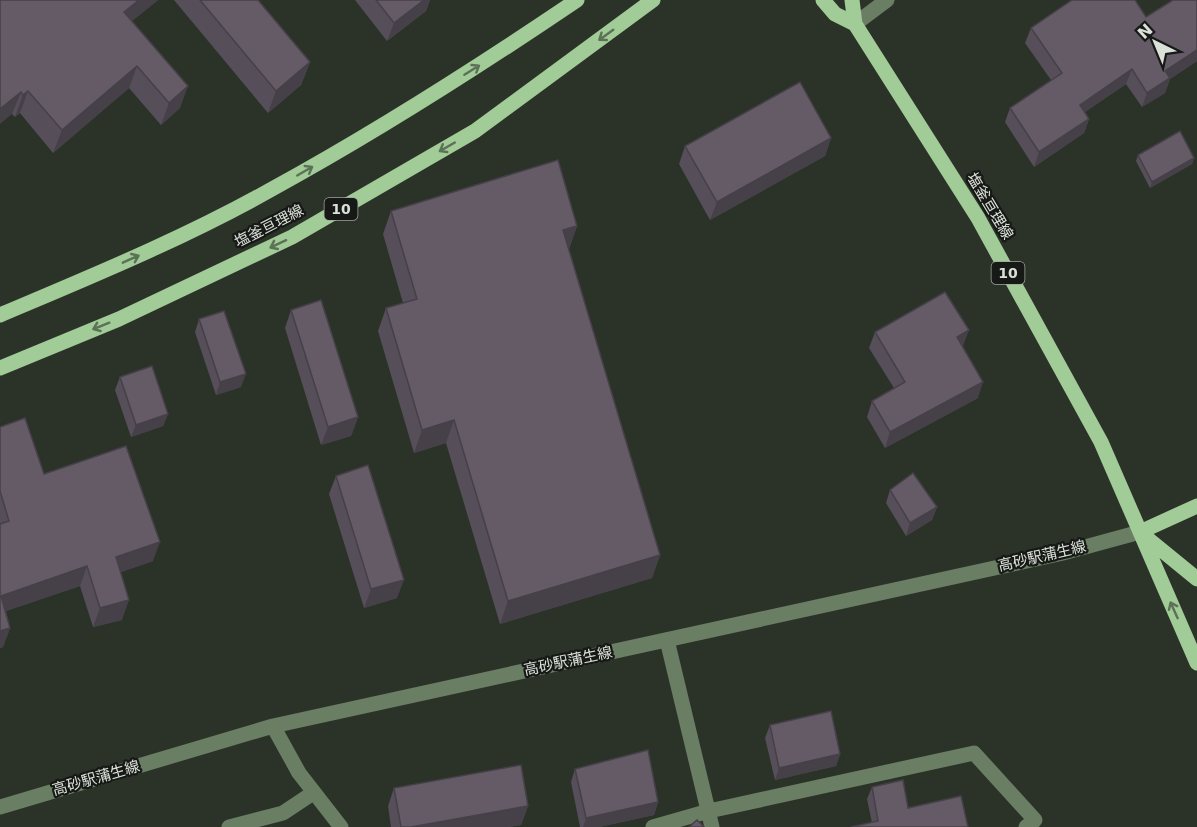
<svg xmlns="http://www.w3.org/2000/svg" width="1197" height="827" viewBox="0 0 1197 827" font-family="'DejaVu Sans','Noto Sans JP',sans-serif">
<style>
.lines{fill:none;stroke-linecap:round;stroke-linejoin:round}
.minor{stroke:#6a7e64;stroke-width:15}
.major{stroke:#a1cb97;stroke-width:15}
.wall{fill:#564e59}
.shaded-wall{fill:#464048}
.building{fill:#645b67;stroke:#464048;stroke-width:1.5}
.oneway{stroke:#5c7256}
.labels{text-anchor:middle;stroke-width:4.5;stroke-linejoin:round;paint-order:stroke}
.shield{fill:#161915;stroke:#a0a49e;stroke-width:1.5}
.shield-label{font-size:14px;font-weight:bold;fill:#dbe0d9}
.street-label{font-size:15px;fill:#dbe0d9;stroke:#161915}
</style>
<rect width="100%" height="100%" fill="#2b3329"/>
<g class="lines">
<!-- minor -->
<path class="minor" d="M 855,24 L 887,0
M 667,640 L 712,827
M 273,726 L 299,773 L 341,827
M 0,807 L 273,726 L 1063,553 L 1140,532
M 229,827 L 283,813 L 313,793
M 653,827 L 709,811 L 974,753 L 1035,820 L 1026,827"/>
<!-- major -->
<path class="major" d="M 823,0 L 835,14 L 855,24
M 852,0 L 855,24 L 978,218 L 1101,442 L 1197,663
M 0,315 C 92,276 185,238 272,189 C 378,131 478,67 577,0
M 0,368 L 119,319 L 292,237 L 475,131 L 653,0
M 1140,532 L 1197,506
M 1142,534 L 1197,579"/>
</g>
<!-- wall -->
<path class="wall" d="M 0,0 L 158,0 L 132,21 L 180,108 L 161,125 L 129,88 L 53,153 L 20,113 L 15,117 L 12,114 Z
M 174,0 L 258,0 L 310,62 L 301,85 L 268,113 Z
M 355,0 L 430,0 L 426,11 L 387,41 Z
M 1197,0 L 1197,61 L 1170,79 L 1165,93 L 1142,107 L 1126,84 L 1085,112 L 1089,119 L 1084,133 L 1034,167 L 1005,122 L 1010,108 L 1051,80 L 1025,43 L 1031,28 L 1146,17 Z
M 831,138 L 825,156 L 710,220 L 679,164 L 685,146 Z
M 1138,155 L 1194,158 L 1192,164 L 1150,188 L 1136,161 Z
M 391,211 L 577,226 L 569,249 L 660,555 L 652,578 L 500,624 L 446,443 L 414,453 L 378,331 L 386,308 L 403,303 L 383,234 Z
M 291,310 L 358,417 L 351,436 L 321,445 L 285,328 Z
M 199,319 L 241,387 L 216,395 L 195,332 Z
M 875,332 L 963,346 L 978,398 L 885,448 L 867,417 L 872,401 L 894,388 L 869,348 Z
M 120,377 L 168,414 L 163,426 L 131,437 L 115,390 Z
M 0,427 L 44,474 L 153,561 L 121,572 L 122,620 L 93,627 L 80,586 L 6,611 L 10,628 L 3,647 L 0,648 Z
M 336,476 L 397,598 L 364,608 L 329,494 Z
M 890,490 L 937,507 L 932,520 L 906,536 L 886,503 Z
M 770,725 L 840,754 L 836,766 L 775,780 L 765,738 Z
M 575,769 L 658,802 L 654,815 L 599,827 L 580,827 L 571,782 Z
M 872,787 L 908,808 L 968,827 L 872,823 L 867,799 Z
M 394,788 L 528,806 L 521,825 L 508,827 L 391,827 L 388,806 Z"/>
<!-- shaded-wall -->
<path class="shaded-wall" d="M 139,0 L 158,0 L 116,34 L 124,12 Z
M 424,0 L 430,0 L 426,11 L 387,41 L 394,23 Z
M 1197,50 L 1197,61 L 1170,79 L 1165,93 L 1142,107 L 1147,93 L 1165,71 Z
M 310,62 L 301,85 L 268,113 L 276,91 Z
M 137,66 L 129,88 L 53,153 L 62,130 Z
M 1132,69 L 1126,84 L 1075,119 L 1080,105 Z
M 188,86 L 180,108 L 161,125 L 169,103 Z
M 28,91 L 20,113 L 15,117 L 23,95 Z
M 21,92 L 12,114 L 0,124 L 0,109 Z
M 1089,119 L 1084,133 L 1034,167 L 1039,152 Z
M 831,138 L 825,156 L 710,220 L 717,202 Z
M 1194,158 L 1192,164 L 1150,188 L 1152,182 Z
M 577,226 L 569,249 L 554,253 L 563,230 Z
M 969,330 L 963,346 L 951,353 L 957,337 Z
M 246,374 L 241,387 L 216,395 L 220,382 Z
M 983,382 L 978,398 L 885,448 L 890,432 Z
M 168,414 L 163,426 L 131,437 L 136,425 Z
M 358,417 L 351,436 L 321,445 L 328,427 Z
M 454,420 L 446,443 L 414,453 L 422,430 Z
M 937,507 L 932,520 L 906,536 L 910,523 Z
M 160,542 L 153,561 L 109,576 L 116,557 Z
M 660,555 L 652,578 L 500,624 L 508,601 Z
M 87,566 L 80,586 L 0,613 L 1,596 Z
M 404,580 L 397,598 L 364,608 L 371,589 Z
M 129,600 L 122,620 L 93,627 L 100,608 Z
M 10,628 L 3,647 L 0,648 L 0,631 Z
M 840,754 L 836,766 L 775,780 L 779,768 Z
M 658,802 L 654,815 L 599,827 L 583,827 L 586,818 Z
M 528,806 L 521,825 L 508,827 L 411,827 Z"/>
<!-- building -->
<path class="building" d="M 0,0 L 139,0 L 124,12 L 188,86 L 169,103 L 137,66 L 62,130 L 28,91 L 23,95 L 21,92 L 0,109 Z
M 200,0 L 258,0 L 310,62 L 276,91 Z
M 376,0 L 424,0 L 394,23 Z
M 1072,0 L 1135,0 L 1146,17 L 1173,0 L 1197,0 L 1197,50 L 1165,71 L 1170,78 L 1147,93 L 1132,69 L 1080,105 L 1089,119 L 1039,152 L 1010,108 L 1062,73 L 1031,28 Z
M 800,82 L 831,138 L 717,202 L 685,146 Z
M 1180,131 L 1194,158 L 1152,182 L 1138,155 Z
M 558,160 L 577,226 L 563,230 L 660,555 L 508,601 L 454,420 L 422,430 L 386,308 L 417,299 L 391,211 Z
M 945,292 L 969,330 L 957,337 L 983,382 L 890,432 L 872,401 L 905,382 L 875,332 Z
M 321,300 L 358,417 L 328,427 L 291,310 Z
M 224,311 L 246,374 L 220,382 L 199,319 Z
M 152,366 L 168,414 L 136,425 L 120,377 Z
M 25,418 L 44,474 L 126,446 L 160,542 L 116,557 L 129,600 L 100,608 L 87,566 L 1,596 L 10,628 L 0,631 L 0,524 L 9,521 L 0,491 L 0,427 Z
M 368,465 L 404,580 L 371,589 L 336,476 Z
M 913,473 L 937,507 L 910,523 L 890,490 Z
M 831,711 L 840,754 L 779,768 L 770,725 Z
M 648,750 L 658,802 L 586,818 L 575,769 Z
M 521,765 L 528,806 L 411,827 L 401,827 L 394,788 Z
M 903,780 L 908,808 L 961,796 L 968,827 L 851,827 L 878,821 L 872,787 Z
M 697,820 L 704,827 L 689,827 Z"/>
<!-- one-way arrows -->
<defs><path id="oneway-shaft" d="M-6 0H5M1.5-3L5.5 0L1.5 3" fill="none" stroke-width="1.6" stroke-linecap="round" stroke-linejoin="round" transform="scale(1.5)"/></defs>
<g class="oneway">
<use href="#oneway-shaft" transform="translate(606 35) rotate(144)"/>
<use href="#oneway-shaft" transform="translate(472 70) rotate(-32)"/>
<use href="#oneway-shaft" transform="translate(447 147) rotate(150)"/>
<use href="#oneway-shaft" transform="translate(305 171) rotate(-30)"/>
<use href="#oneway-shaft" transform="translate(278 244) rotate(155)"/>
<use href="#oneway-shaft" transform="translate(131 259) rotate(-24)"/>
<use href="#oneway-shaft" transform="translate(101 326) rotate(158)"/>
<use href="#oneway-shaft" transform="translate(1174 610) rotate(-114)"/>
</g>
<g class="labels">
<!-- shield labels -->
<g class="shield">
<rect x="324.5" y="198" width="33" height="22" rx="4.5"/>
<rect x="991.5" y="262" width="33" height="22" rx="4.5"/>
</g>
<g class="shield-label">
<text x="341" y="214">10</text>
<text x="1008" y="278">10</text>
</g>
<!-- street labels -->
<g class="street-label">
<text transform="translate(990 206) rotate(59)" y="5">塩釜亘理線</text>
<text transform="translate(269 226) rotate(-27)" y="5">塩釜亘理線</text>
<text transform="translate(1042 556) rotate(-13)" y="5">高砂駅蒲生線</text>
<text transform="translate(568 661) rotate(-12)" y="5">高砂駅蒲生線</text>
<text transform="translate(96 778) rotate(-16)" y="5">高砂駅蒲生線</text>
</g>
</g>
<!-- north arrow -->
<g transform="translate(1155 42) rotate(317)" stroke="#161915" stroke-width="4.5" paint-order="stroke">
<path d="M0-4.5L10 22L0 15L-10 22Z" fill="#dbe0d9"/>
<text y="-9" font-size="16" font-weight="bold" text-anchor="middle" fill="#dbe0d9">N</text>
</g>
</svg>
